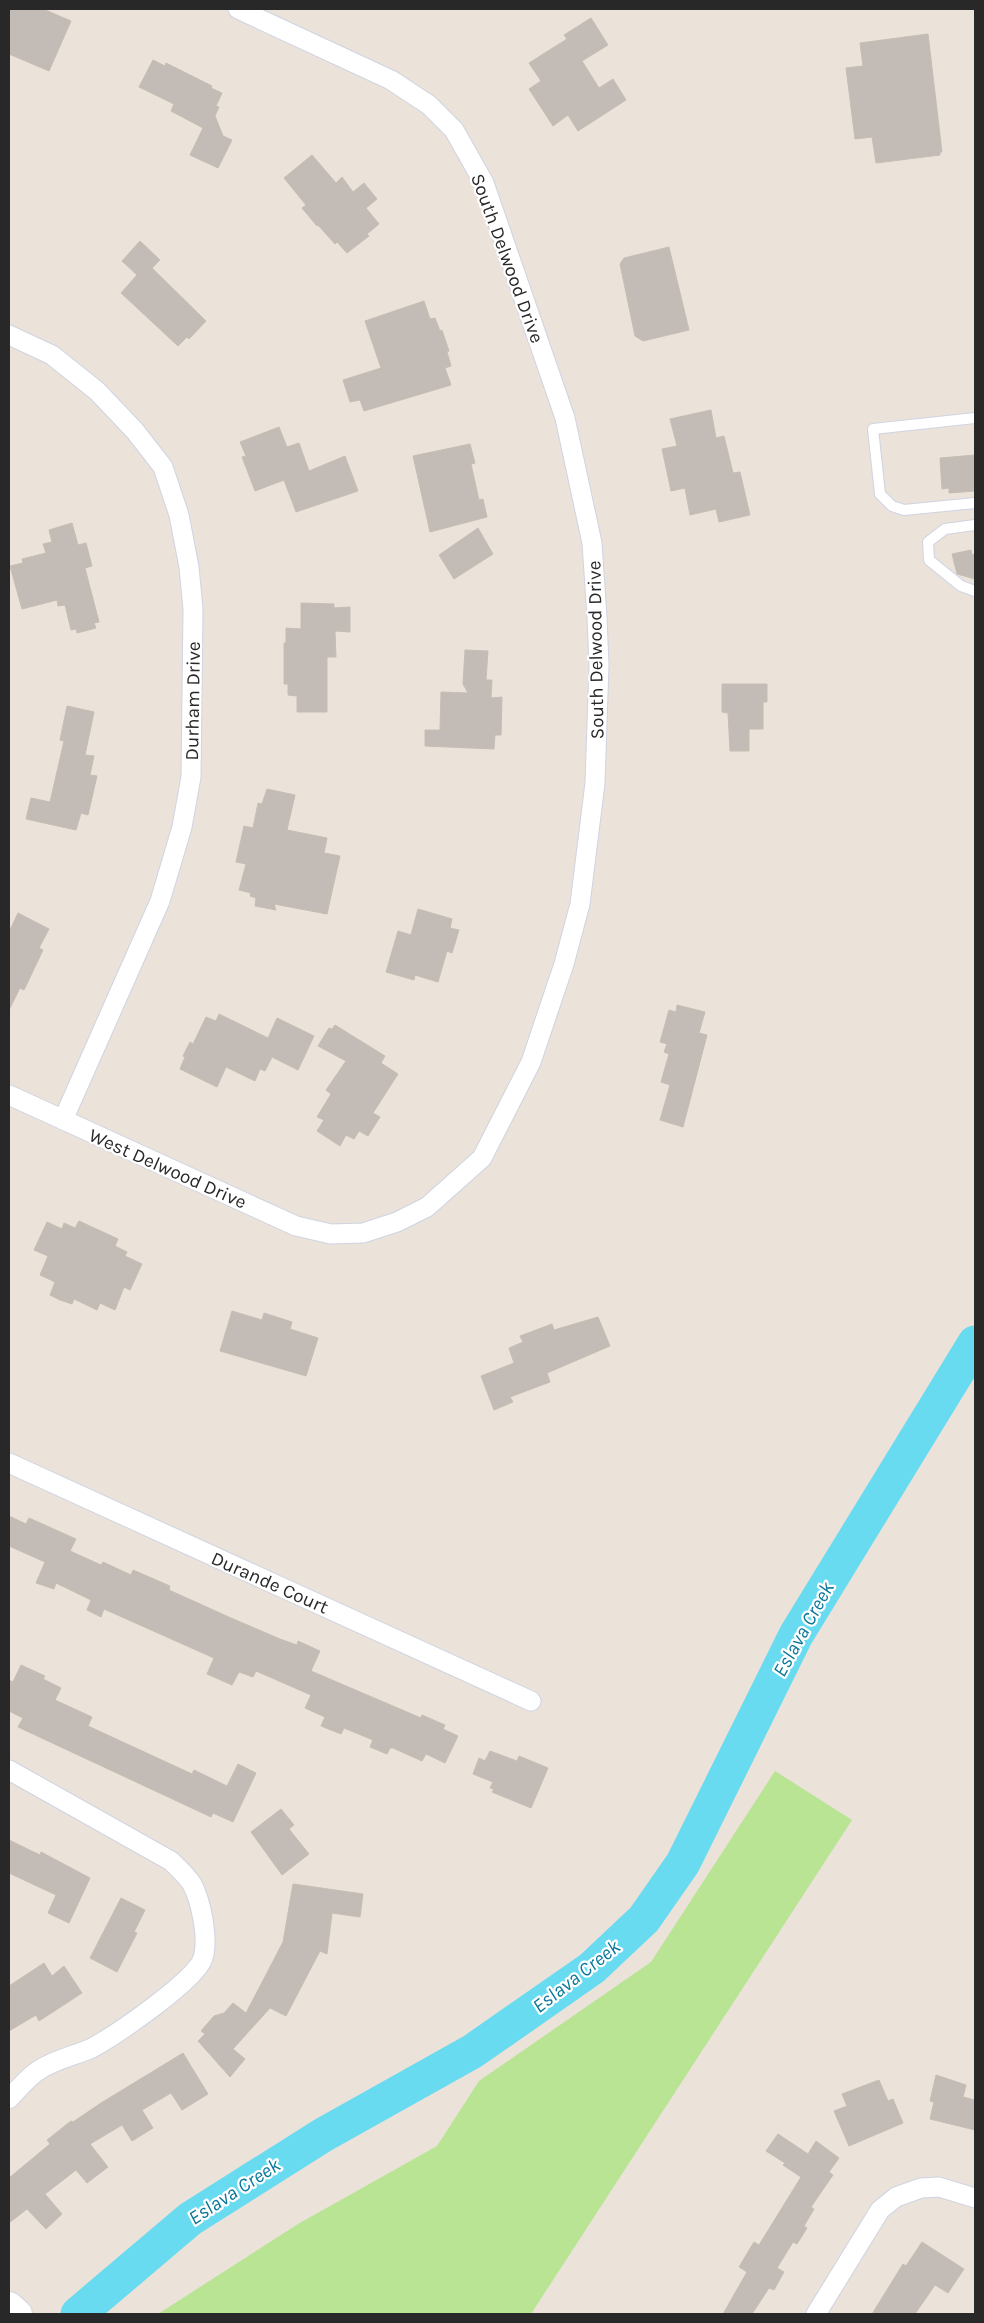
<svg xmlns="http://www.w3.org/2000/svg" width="984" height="2323" viewBox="0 0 984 2323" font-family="Karla,sans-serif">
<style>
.green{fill:#b8e494}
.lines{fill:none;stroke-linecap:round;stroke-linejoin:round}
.river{stroke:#69dbf1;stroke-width:35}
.building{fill:#c3bcb6;stroke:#c6beb3}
.lane-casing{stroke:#cfd4e2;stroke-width:12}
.street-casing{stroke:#cfd4e2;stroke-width:21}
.secondary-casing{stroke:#cfd4e2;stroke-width:30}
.lane{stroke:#fff;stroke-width:10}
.street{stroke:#fff;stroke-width:19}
.secondary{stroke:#fff;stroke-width:28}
.labels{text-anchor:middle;stroke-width:4.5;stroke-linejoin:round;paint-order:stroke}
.street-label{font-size:19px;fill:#282828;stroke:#fff}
.water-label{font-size:20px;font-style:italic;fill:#0a789b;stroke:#fff}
</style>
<rect width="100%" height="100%" fill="#ebe2d9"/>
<!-- green -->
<path class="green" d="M 775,1771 L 852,1820 L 531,2314 L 158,2314 L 298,2224 L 437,2146 L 479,2081 L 651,1962 Z"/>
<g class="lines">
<!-- river -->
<path class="river" d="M 78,2314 L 190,2219 L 323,2135 L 473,2051 L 592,1968 L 644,1919 L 683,1863 L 796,1635 L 975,1343"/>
</g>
<!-- building -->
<path class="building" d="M 9,9 L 43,9 L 71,21 L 49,71 L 9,54 Z
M 591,18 L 608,45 L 582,61 L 599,88 L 613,79 L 626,100 L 578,131 L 568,115 L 553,126 L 529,89 L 541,81 L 529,63 L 567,39 L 564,35 Z
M 928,34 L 942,152 L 940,152 L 940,155 L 876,163 L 872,137 L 855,139 L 846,68 L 863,66 L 860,43 Z
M 153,60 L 165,66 L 166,63 L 212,86 L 211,88 L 222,93 L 216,106 L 219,107 L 215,116 L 223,136 L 232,140 L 218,168 L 190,155 L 203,128 L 171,111 L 174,104 L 139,87 Z
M 312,155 L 336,183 L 342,177 L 353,192 L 364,183 L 377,199 L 366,208 L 379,224 L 367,234 L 369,236 L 347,253 L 337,242 L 335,244 L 318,225 L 317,226 L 302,208 L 306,205 L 284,178 Z
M 140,241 L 160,260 L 152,268 L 206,321 L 189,339 L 187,337 L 178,346 L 121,293 L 137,275 L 122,261 Z
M 669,247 L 689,330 L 643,341 L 635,336 L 620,264 L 624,258 Z
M 424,301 L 430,319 L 435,318 L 440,331 L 442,330 L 449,351 L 447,352 L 451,366 L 445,368 L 451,385 L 364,411 L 360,400 L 350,402 L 343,380 L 381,368 L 365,321 Z
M 711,410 L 716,438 L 724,436 L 733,473 L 740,472 L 750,515 L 719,522 L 716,509 L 690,515 L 685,488 L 671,491 L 662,449 L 677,446 L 670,419 Z
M 279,427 L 287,447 L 299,443 L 309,471 L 345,456 L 358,491 L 296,512 L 284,480 L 255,491 L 242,457 L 246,456 L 240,442 Z
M 470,444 L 475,463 L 471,464 L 479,500 L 483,499 L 487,517 L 430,532 L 413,456 Z
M 975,455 L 975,491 L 949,493 L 949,488 L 942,489 L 940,458 Z
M 72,523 L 78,545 L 86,543 L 92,566 L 85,568 L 99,622 L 94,623 L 96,628 L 77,633 L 76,629 L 71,630 L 65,605 L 58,606 L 57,600 L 22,609 L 10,566 L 23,563 L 22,559 L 46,553 L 43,544 L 52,542 L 49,530 Z
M 478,528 L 493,554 L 454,579 L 439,555 Z
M 971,550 L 972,555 L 975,554 L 975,579 L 957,574 L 952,554 Z
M 301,603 L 334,604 L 334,608 L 350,607 L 350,632 L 335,631 L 336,657 L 327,657 L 327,712 L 297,712 L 297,696 L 288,695 L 288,684 L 284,684 L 284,643 L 286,643 L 286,628 L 301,629 Z
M 465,650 L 488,651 L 486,680 L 492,680 L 491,698 L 502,697 L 501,735 L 495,735 L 494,749 L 425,746 L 425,730 L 440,730 L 441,692 L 468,693 L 463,684 Z
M 722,684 L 767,684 L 767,702 L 763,702 L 763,729 L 749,729 L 749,751 L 730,751 L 728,713 L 722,712 Z
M 67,706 L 94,712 L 85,755 L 94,756 L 90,775 L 97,776 L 88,815 L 81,813 L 76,830 L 26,819 L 31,798 L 50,802 L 64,741 L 60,740 Z
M 267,789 L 295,795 L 287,830 L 327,838 L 324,853 L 340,856 L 327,914 L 274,904 L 276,910 L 255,906 L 256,898 L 250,896 L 251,893 L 239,890 L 246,864 L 236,862 L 244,826 L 253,828 L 258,803 L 262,804 Z
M 418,909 L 452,919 L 450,928 L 459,930 L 452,953 L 447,951 L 438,982 L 415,975 L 414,980 L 386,972 L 398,931 L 411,935 Z
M 18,913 L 49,929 L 39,948 L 43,950 L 24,990 L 20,988 L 9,1010 L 9,932 Z
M 677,1005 L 705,1012 L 699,1033 L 707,1035 L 683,1127 L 660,1120 L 670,1085 L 661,1082 L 669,1054 L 664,1052 L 667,1044 L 660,1042 L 669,1010 L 676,1012 Z
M 219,1014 L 268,1038 L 277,1018 L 314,1036 L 298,1070 L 272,1057 L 265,1071 L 260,1069 L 255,1081 L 226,1067 L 217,1087 L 180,1069 L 185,1057 L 183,1056 L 190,1042 L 193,1044 L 206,1017 L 216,1021 Z
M 335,1025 L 385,1056 L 381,1063 L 398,1074 L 373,1113 L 380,1117 L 368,1136 L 359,1131 L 354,1139 L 346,1135 L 340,1146 L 317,1131 L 324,1120 L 317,1117 L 331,1094 L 326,1090 L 346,1061 L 318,1046 L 329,1028 L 332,1029 Z
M 79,1221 L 118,1239 L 115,1246 L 127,1252 L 125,1256 L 142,1264 L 130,1290 L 124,1287 L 115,1310 L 100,1303 L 97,1310 L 74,1299 L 72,1304 L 60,1300 L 50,1295 L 55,1282 L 40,1275 L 48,1256 L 34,1250 L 47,1222 L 62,1229 L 64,1223 L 75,1228 Z
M 232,1311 L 262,1320 L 264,1313 L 292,1322 L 290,1329 L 318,1338 L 306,1376 L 220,1351 Z
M 598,1317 L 610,1346 L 547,1373 L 550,1382 L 510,1397 L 513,1402 L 494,1410 L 481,1376 L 514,1363 L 509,1348 L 523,1342 L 520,1336 L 552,1324 L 554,1330 Z
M 9,1516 L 26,1524 L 29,1518 L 76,1539 L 70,1551 L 101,1565 L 103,1562 L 131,1575 L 133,1570 L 170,1586 L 169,1590 L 231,1618 L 280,1639 L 297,1645 L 298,1641 L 320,1651 L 311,1671 L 421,1718 L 422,1715 L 445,1725 L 443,1729 L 458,1736 L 445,1763 L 426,1754 L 422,1761 L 393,1748 L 390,1748 L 387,1754 L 370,1747 L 373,1740 L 344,1728 L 341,1734 L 321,1726 L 325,1717 L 305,1708 L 311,1695 L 256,1671 L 253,1677 L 239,1672 L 232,1685 L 207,1674 L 214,1658 L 104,1609 L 101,1617 L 87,1610 L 91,1600 L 56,1583 L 54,1589 L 36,1583 L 45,1562 L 9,1546 Z
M 21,1665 L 45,1676 L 43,1679 L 61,1688 L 55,1700 L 92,1717 L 88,1726 L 192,1774 L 194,1770 L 227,1786 L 238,1764 L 256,1773 L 233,1822 L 213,1813 L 211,1817 L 18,1727 L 23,1718 L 9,1711 L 9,1680 L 13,1682 Z
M 490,1751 L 517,1761 L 519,1756 L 548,1768 L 531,1808 L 492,1792 L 494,1789 L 490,1788 L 493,1782 L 473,1774 L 479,1758 L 485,1761 Z
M 281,1809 L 294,1825 L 289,1829 L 309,1854 L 282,1875 L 251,1832 Z
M 9,1840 L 40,1855 L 41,1852 L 90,1878 L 69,1923 L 48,1913 L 56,1895 L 9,1873 Z
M 293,1884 L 363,1894 L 360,1917 L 332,1913 L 327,1954 L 320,1951 L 286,2016 L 270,2008 L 233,2049 L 245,2059 L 230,2077 L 198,2041 L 205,2034 L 201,2031 L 214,2016 L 224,2013 L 233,2003 L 246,2013 L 283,1942 Z
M 121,1898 L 145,1910 L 134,1932 L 137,1933 L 117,1972 L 90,1958 Z
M 44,1963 L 52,1976 L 64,1966 L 82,1993 L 39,2021 L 36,2015 L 9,2031 L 9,1986 Z
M 183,2053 L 208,2094 L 182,2110 L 171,2093 L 142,2110 L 153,2128 L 132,2141 L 122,2125 L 90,2144 L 108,2167 L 87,2183 L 76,2170 L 45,2194 L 62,2214 L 46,2229 L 27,2209 L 9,2223 L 9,2178 L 50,2144 L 47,2140 L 71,2121 L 73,2122 L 101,2103 Z
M 936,2075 L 966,2085 L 963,2097 L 975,2100 L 975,2130 L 930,2119 L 934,2102 L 930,2101 Z
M 879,2080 L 888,2101 L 893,2099 L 903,2123 L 849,2146 L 834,2111 L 847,2106 L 842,2094 Z
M 778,2134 L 808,2154 L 816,2141 L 839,2158 L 829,2172 L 833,2175 L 811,2207 L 814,2209 L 804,2226 L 807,2228 L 797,2244 L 793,2242 L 777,2268 L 784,2272 L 774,2290 L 769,2288 L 752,2314 L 723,2314 L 747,2272 L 739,2267 L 754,2242 L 759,2245 L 801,2177 L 783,2165 L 785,2163 L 766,2151 Z
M 922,2242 L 964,2269 L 948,2293 L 935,2285 L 915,2314 L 872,2314 L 903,2264 L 906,2266 Z"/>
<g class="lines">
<defs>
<path id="lane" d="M 975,418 L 873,429 L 880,494 L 892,506 L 904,510 L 975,503
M 975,525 L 945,529 L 928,542 L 929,560 L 961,586 L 975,591"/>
<path id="street" d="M 9,335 L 52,355 L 97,391 L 135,431 L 163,467 L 179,515 L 189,567 L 193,609 L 191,777 L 182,827 L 160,901 L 63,1120
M 9,1095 L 296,1226 L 331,1234 L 363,1233 L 397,1222 L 427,1207 L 482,1158 L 531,1062 L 564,964 L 580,904 L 595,783 L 599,665 L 597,617 L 592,543 L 565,418 L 484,183 L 454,130 L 429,105 L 391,80 L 238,9
M 9,1463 L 531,1701
M 9,1770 L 171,1861 C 178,1868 187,1876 192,1884 C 201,1901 209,1939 203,1958 C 197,1980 114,2036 92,2048 C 74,2056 56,2059 39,2070 C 28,2077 18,2089 9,2099
M 816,2314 L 880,2210 L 896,2197 L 921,2188 L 939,2187 L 975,2198"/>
<path id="secondary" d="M 9,2306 L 18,2314"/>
</defs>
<!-- lane casing -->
<use href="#lane" class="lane-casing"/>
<!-- street casing -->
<use href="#street" class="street-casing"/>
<!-- secondary casing -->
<use href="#secondary" class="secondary-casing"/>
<!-- lane -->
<use href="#lane" class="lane"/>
<!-- street -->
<use href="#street" class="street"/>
<!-- secondary -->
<use href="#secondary" class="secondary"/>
</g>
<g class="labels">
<!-- street labels -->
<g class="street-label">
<text transform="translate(508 258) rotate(70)" y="7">South Delwood Drive</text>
<text transform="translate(595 650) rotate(-91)" y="7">South Delwood Drive</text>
<text transform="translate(192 701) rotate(-89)" y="7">Durham Drive</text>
<text transform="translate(168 1168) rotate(24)" y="7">West Delwood Drive</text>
<text transform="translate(270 1582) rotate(24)" y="7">Durande Court</text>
</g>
<!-- water labels -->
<g class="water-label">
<text transform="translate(803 1629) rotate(-61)" y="7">Eslava Creek</text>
<text transform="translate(576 1976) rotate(-38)" y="7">Eslava Creek</text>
<text transform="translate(234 2191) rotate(-33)" y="7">Eslava Creek</text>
</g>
</g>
<!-- border -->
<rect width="984" height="2323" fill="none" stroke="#282828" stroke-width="20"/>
</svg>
